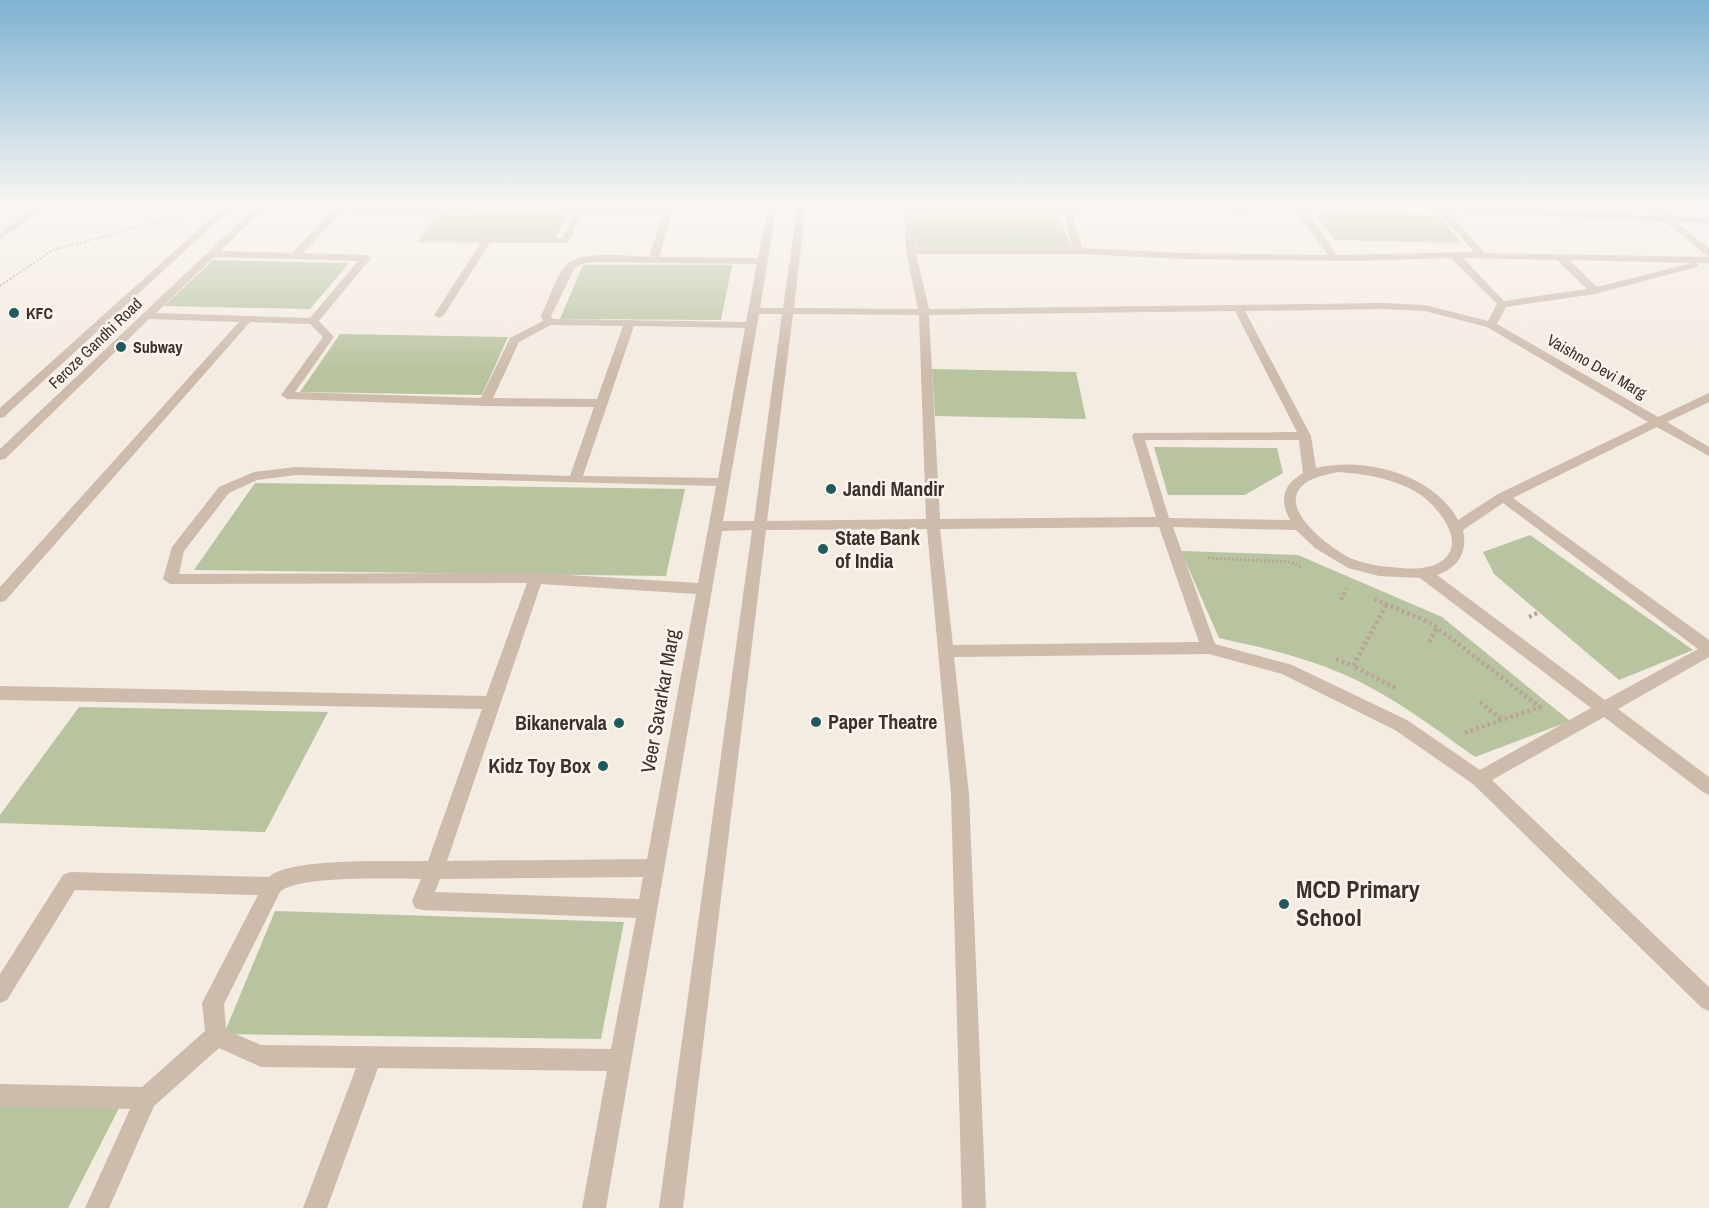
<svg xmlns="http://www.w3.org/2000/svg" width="1709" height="1208" viewBox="0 0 1709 1208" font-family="'Archivo Narrow',sans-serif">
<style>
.green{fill:#b8c4a0}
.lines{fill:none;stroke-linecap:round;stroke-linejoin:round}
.path-far1{stroke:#b9a596;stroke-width:3;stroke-dasharray:2 2;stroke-linecap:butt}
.path{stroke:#b9a596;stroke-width:4.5;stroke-dasharray:3 3;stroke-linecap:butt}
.minor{fill:#cdbbac;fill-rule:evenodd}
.path-bridge{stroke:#b9a596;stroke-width:2;stroke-dasharray:2 2;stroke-linecap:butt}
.poi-dot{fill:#1f5a5e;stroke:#fbf5ee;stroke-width:2}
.labels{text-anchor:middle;stroke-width:5;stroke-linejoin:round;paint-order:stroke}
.far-poi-label{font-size:16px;font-weight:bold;fill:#3b302b;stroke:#fbf5ee;text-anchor:start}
.far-street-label{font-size:16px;fill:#3b302b;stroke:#fbf5ee}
.poi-label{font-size:20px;font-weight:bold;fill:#3b302b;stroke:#fbf5ee;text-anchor:start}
.street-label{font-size:20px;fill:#3b302b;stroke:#fbf5ee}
.near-poi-label{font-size:24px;font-weight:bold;fill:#3b302b;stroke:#fbf5ee;text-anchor:start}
</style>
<rect width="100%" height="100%" fill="#f4ebe1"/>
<!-- green -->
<path class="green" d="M 1072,203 L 1278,203 L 1277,206 L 1248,211 L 1074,210 Z
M 438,213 L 568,213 L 553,243 L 417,242 Z
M 1315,213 L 1438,215 L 1462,243 L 1334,240 Z
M 1059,217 L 1072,249 L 917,248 L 911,218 Z
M 213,260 L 349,263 L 310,309 L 164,306 Z
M 583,265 L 732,265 L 721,320 L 560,319 Z
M 340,334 L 508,337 L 482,395 L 300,392 Z
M 932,369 L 1076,372 L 1086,419 L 935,416 Z
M 1154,447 L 1277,448 L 1283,473 L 1245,495 L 1168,495 Z
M 255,483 L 685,489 L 666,576 L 194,570 Z
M 1530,535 L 1693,650 L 1619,680 L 1494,574 L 1483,552 Z
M 1181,551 L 1298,555 L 1442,617 L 1570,721 L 1475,757 C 1433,727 1391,695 1343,674 C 1303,657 1261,647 1219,638 Z
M 79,707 L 328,712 L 265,832 L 0,823 L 0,815 Z
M 275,911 L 624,922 L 601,1039 L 224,1034 Z
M 0,1105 L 119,1108 L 68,1208 L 0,1208 Z"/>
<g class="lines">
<!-- path-far1 -->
<path class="path-far1" d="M 1208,558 L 1290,562 L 1301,567"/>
<!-- path -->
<path class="path" d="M 1374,599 L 1431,623 L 1540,707 L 1464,733
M 1341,600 L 1347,588
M 1386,605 L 1353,666 L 1398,689
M 1529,617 L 1539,612
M 1429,642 L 1437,628
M 1336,659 L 1353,666
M 1480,702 L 1501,719"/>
<!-- minor -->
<path class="minor" d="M 41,203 L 51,203 L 0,240 L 0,233 Z
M 228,203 L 237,203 L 4,417 L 0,418 L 0,408 Z
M 260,203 L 269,203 L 220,251 L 292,253 L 340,203 L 349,203 L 348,205 L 665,208 L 667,203 L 675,203 L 659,257 L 758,258 L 769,203 L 777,203 L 760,308 L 783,308 L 798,203 L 806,203 L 794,308 L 918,309 L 906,251 L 904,203 L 912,203 L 913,207 L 1061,206 L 1061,203 L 1069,203 L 1070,206 L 1300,203 L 1337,255 L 1474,252 L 1430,203 L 1658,216 L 1645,203 L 1654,203 L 1670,216 L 1709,218 L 1709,224 L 1677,222 L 1709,249 L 1709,257 L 1665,222 L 1446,210 L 1485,253 L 1709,257 L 1709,263 L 1697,263 L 1699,265 L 1697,267 L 1595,294 L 1506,307 L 1497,324 L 1658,417 L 1709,393 L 1709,402 L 1667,422 L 1709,447 L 1709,456 L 1657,427 L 1513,498 L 1709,640 L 1709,657 L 1618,709 L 1709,777 L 1709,795 L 1703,792 L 1604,717 L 1492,780 L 1709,987 L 1709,1011 L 1702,1008 L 1473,784 L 1395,730 L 1282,674 L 1209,654 L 954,657 L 969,794 L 986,1208 L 962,1208 L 951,794 L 927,529 L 766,530 L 683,1208 L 659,1208 L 752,530 L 722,531 L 606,1208 L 582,1208 L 607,1071 L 378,1068 L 327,1208 L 303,1208 L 356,1068 L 261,1067 L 219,1048 L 154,1106 L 109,1208 L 85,1208 L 130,1109 L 0,1106 L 0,1084 L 142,1087 L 205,1031 L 202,1003 L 258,895 L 75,890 L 7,1000 L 0,1003 L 0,974 L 63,875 L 70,872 L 269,877 C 290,857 396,862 428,861 L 482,709 L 0,700 L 0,686 L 486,696 L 527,583 L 170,584 L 163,579 L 172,547 L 219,487 L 254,472 L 296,467 L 570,476 L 594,407 L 485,406 L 287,399 L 281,395 L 323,337 L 310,324 L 250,322 L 5,601 L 0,602 L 0,587 L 239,322 L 149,319 L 5,459 L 0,460 L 0,449 ZM 1295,209 L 1328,255 L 1183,253 L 1082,248 L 1072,211 ZM 342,211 L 574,213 L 562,238 L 484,238 L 434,315 L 439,318 L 444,315 L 490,243 L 568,243 L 583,213 L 663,214 L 649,257 C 629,256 580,250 566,265 C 556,276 548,302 541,316 L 543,321 L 510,338 L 481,398 L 295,392 L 334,337 L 319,321 L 371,258 L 366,255 L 303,253 ZM 1063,211 L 1072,248 L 916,248 L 913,213 ZM 916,254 L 1078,254 L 1183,259 L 1356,261 L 1451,258 L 1497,304 L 1488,321 L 1425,305 L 1383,303 L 929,309 ZM 214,257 L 358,261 L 310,318 L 156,313 ZM 1463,258 L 1557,260 L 1587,289 L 1504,301 ZM 1569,260 L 1692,263 L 1597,287 ZM 593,262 L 757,264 L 746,322 L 553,319 L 551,316 L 574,269 L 582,264 ZM 1383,309 L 1425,311 L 1487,327 L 1648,422 L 1498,494 L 1458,520 C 1434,474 1363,456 1316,468 L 1311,436 L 1245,311 ZM 1235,311 L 1297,432 L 1134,433 L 1132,436 L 1156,517 L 940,519 L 929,315 ZM 759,314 L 782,314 L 754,521 L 723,521 ZM 793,314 L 919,315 L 926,519 L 767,521 ZM 551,325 L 623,326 L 597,399 L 493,398 L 519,342 ZM 634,326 L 745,328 L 718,478 L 583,476 ZM 1145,440 L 1299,440 L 1303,473 C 1283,485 1279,499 1290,520 L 1169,518 ZM 1338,472 C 1367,474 1397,479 1421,495 C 1437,507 1467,541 1443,560 C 1430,571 1406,569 1390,567 C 1376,566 1363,563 1350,558 C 1332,549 1279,511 1301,487 C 1310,477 1325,475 1338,472 ZM 296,475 L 716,486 L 698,583 L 536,573 L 179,574 L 184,551 L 229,493 L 257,480 ZM 1503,503 L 1698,649 L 1605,700 L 1437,575 C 1458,568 1468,552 1463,530 ZM 1159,527 L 1199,642 L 953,645 L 940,529 ZM 1173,527 L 1296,530 L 1315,548 L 1348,568 L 1379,576 L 1420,578 L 1591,708 L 1480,770 L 1407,720 L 1292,665 L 1215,644 ZM 541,584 L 696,594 L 647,859 L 447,861 ZM 643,877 L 639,899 L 435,892 L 440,879 ZM 421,879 L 412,901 L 415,908 L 422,910 L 636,918 L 611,1049 L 261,1045 L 226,1030 L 224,1004 L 280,892 C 297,875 393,879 421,879 Z"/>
<!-- path-bridge -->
<path class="path-bridge" d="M 0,286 L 53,250 L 209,208 L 216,203"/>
</g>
<!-- sky -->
<linearGradient id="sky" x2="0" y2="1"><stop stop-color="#7eb2d2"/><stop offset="0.55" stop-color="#faf6f2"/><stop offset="1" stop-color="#faf6f2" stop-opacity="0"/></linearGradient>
<rect width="1709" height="372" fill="url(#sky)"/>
<!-- markers -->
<g class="poi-dot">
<circle cx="14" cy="313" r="6"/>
<circle cx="121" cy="347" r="6"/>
<circle cx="831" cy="489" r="6"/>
<circle cx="823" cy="549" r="6"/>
<circle cx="816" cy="722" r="6"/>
<circle cx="619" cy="723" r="6"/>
<circle cx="603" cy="766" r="6"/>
<circle cx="1284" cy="904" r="6"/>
</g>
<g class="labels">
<!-- far-poi labels -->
<g class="far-poi-label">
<text x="26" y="319">KFC</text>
<text x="133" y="353">Subway</text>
</g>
<!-- far-street labels -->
<g class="far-street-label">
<text transform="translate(95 343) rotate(-44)" y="6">Feroze Gandhi Road</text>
<text transform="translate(1597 366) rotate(30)" y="6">Vaishno Devi Marg</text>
</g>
<!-- poi labels -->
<g class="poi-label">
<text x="843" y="496">Jandi Mandir</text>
<text x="835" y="545">State Bank<tspan x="835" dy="23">of India</tspan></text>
<text x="828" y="729">Paper Theatre</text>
<text x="607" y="730" text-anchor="end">Bikanervala</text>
<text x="591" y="773" text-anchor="end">Kidz Toy Box</text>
</g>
<!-- street labels -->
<g class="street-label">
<text transform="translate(660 701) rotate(-80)" y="7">Veer Savarkar Marg</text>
</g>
<!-- near-poi labels -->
<g class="near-poi-label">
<text x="1296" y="898">MCD Primary<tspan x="1296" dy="28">School</tspan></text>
</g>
</g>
</svg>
